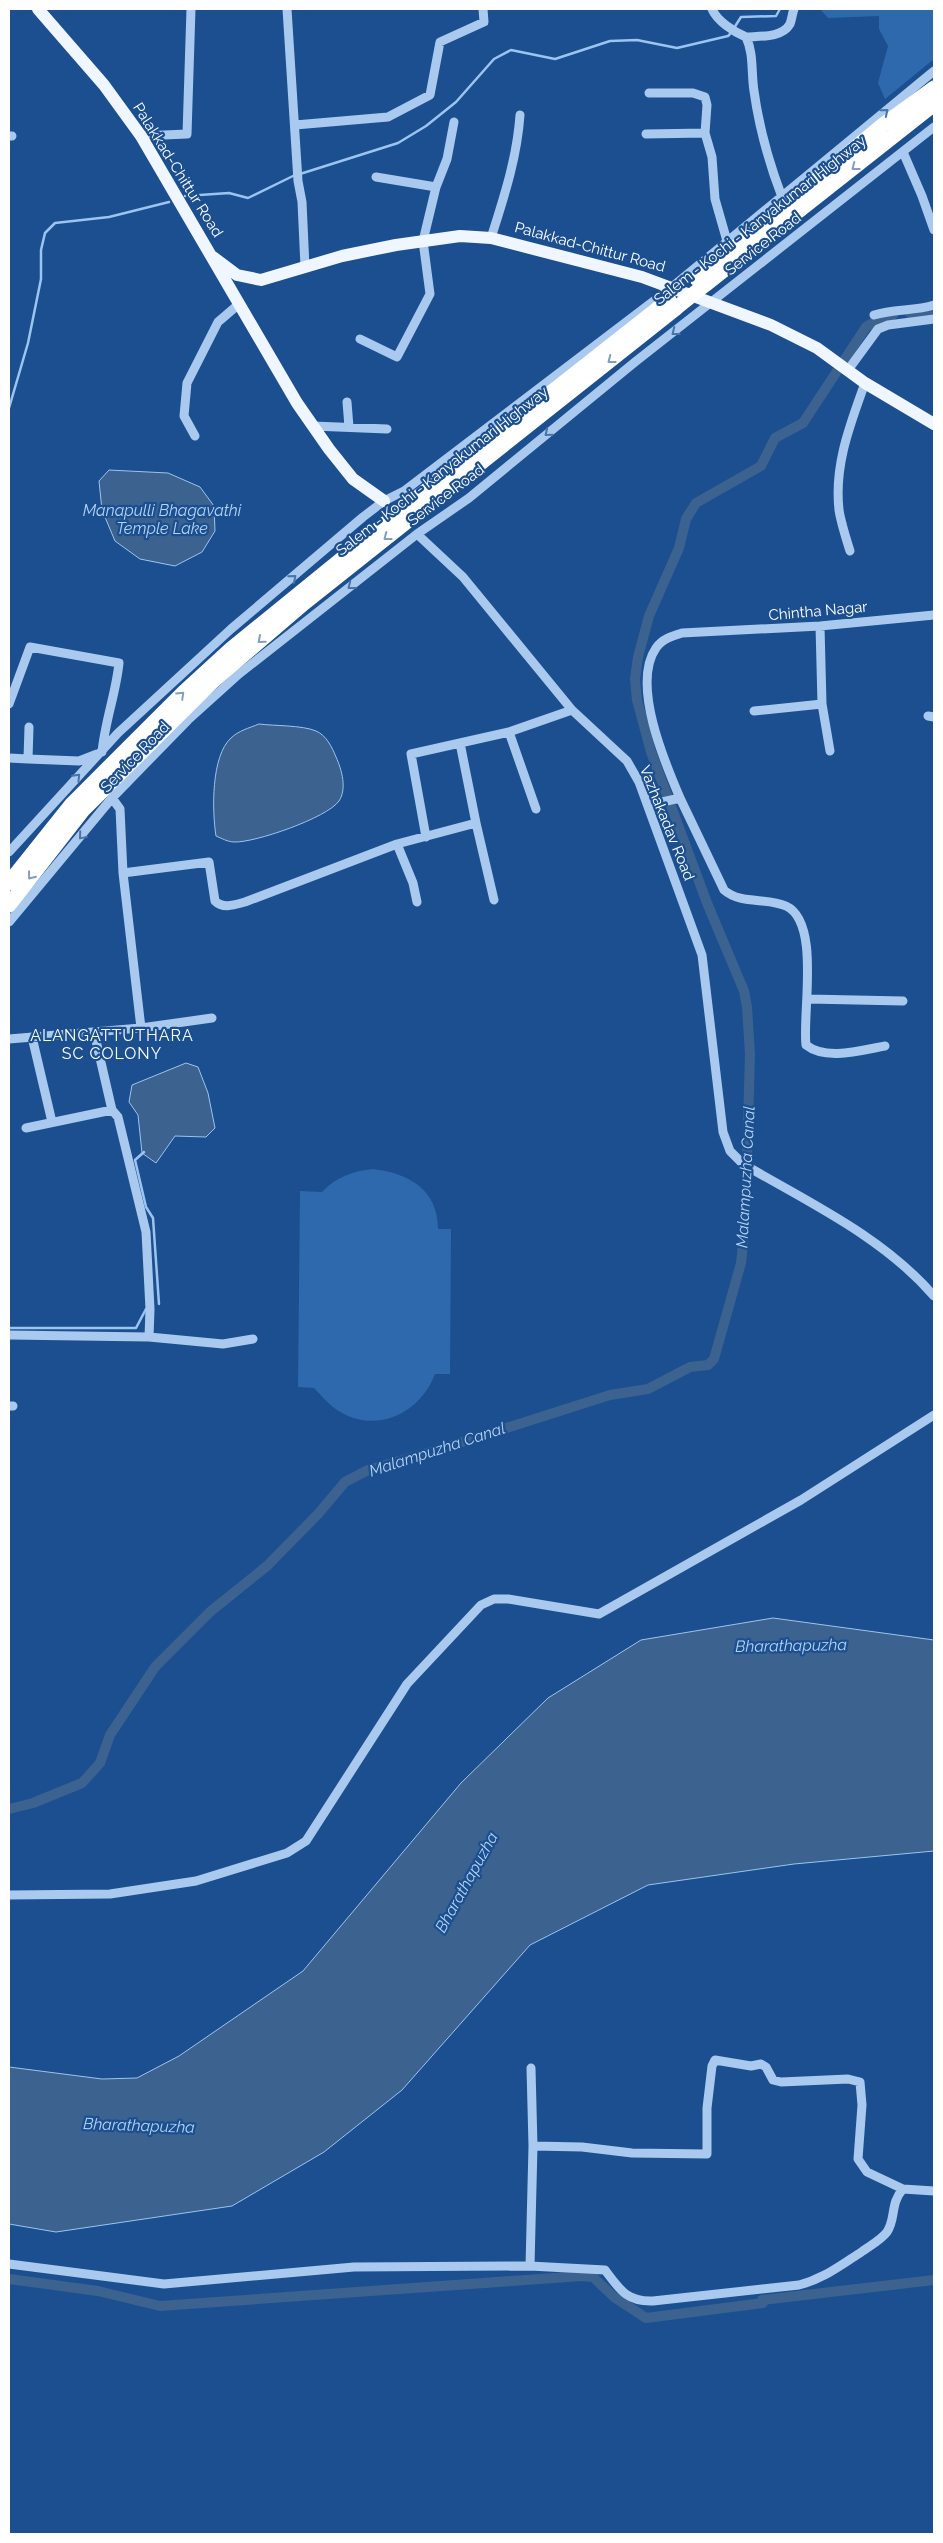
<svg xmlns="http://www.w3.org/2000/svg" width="943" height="2543" viewBox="0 0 943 2543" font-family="Raleway,sans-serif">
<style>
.green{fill:#2e69ad}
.water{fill:#3c6290;stroke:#9cc4f0}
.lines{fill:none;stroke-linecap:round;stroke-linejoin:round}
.stream{stroke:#9cc4f0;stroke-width:2.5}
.canal{stroke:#3c6290;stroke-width:10}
.minor{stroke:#a9c9ee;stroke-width:9}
.major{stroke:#f0f6ff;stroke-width:12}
.highway{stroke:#fff;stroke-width:15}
.highway-bridge{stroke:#fff;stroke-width:15}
.oneway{stroke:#4674ac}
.oneway2{stroke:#829ec1}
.labels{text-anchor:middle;stroke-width:4.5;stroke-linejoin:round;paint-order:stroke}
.street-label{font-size:15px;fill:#fff;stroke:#1b4f8f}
.water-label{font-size:16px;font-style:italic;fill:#b5d3f5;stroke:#1b4f8f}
.neighbourhood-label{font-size:16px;letter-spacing:1px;fill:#fff;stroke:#1b4f8f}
</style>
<rect width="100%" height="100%" fill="#1b4f8f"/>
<!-- green -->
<path class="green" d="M 820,9 L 934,9 L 934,59 L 885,99 L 878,83 L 888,46 L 879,29 L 879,16 L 828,18 Z
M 373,1169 C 408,1173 438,1189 438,1229 L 451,1229 L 450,1374 L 435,1374 C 420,1414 375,1435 337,1410 C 328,1404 321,1395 314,1388 L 298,1387 L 300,1191 L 322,1192 C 336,1177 353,1171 373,1169 Z"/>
<!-- water -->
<path class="water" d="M 109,470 L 168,473 L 200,487 L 214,506 L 215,531 L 202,552 L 175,566 L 140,559 L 115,541 L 102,510 L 99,481 Z
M 259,724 C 274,726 302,725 316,731 C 326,735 332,747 336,757 C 342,770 347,789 339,801 C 327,818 254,843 234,842 C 228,842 221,838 216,836 C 212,811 211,756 231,738 C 238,731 249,728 259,724 Z
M 186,1063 L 198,1067 L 208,1093 L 215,1128 L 206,1137 L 175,1136 L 156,1163 L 142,1153 L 138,1115 L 129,1102 L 132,1085 Z
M 773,1618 L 934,1640 L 934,1851 L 794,1864 L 648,1885 L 530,1945 L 402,2090 L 324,2152 L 232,2206 L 56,2232 L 9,2224 L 9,2067 L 102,2079 L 137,2078 L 179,2056 L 303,1971 L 461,1783 L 548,1698 L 641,1640 Z"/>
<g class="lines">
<!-- stream -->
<path class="stream" d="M 734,28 L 741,17 L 776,16 L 780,9
M 300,174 L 398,143 L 426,126 L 456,102 L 494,59 L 511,50 L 555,59 L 610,41 L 637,40 L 677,48 L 728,36 L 730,34
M 185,196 L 229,193 L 248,198 L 295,175
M 9,408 L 28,343 L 41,279 L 41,250 L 45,233 L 55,223 L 109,217 L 169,202
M 144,1152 L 135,1160 L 146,1207 L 153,1218 L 159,1304
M 9,1328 L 136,1328 L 146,1309"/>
<!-- canal -->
<path class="canal" d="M 910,313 L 934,311
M 9,1809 L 33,1803 L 82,1783 L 100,1763 L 110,1735 L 155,1667 L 211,1611 L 267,1566 L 318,1514 L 345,1482 L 368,1470 L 437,1450 L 610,1395 L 648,1389 L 690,1367 L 708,1365 L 714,1359 L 741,1263 L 745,1226 L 750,1054 L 747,1007 L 744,991 L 707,903 L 651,752 L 637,700 L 635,679 L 638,657 L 649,616 L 679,548 L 686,519 L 696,503 L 761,466 L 775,438 L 803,423 L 866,327 L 882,317 L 893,315
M 9,2279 L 98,2291 L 160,2306 L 582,2276 L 593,2277 L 614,2297 L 646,2318 L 763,2303 L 762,2300 L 934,2280"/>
<!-- minor -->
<path class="minor" d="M 287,9 L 298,181 L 302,202 L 305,267
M 712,9 C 717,21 734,32 746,37 C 754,54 751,72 754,91 C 759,127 769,163 782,197
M 746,37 C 760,36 782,38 790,24 C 792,19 792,14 794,9
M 649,93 L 693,93 L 705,97 L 707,105 L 705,133 L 712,157 L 715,199 L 727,241
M 295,125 L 388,117 L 430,95 L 440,42 L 484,22 L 483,9
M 646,134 L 705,133
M 9,136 L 12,136
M 141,136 L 187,134 L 191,9
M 903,152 L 922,196 L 934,230
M 376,177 L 436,187
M 491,238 C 504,197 517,158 520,115
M 874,315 C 894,309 915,311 934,305
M 360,339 L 397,357 L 430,294 L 423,241 L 436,187 L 447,159 L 454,122
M 848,370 L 878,329 L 888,325 L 934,319
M 347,402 L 349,427
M 313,426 L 387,429
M 195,436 L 184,416 L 187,383 L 218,322 L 239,304
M 417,534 L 463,577 L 572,710 L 627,761 L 639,782 L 702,955 L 723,1132 L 730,1151 L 743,1164 C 810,1203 883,1237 934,1296
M 850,551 C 846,538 841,523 839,510 C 834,465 850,425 865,383
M 9,704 L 30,647 L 119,663 C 116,693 105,721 102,752
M 822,704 L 830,751
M 754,711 L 822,704 L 820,626
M 928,716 L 934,717
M 29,727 L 28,759 L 79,761 L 97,754
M 509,732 L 536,809
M 9,758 L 28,759
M 112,798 L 120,809 L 123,873 L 141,1028
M 680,798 L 724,890 C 741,905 766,897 786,906 C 821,922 802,1014 806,1045 C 826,1061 862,1050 885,1046
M 649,805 L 680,798 C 665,763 631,684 656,648 C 662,639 672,636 682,633 L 820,626 L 934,615
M 476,823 L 494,900
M 426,837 L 411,754 L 460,743
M 397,844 L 413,883 L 417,902
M 9,852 L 118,733 L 231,629 L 363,517 L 384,501 L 404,491 L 672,287 L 934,71
M 123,873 L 209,862 L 215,901 C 223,909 234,905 245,902 L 397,844 L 476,823 L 460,743 L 509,732 L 572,710
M 9,922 L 112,798 L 188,720 L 239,674 L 417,534 L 469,498 L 635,362 L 934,127
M 808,999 L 903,1001
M 94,1032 L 112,1110
M 32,1037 L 52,1122
M 9,1039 L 141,1028 L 212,1018
M 26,1128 L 112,1110 L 118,1117 L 146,1232 L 150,1309 L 149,1337
M 9,1335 L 149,1337 L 223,1344 L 253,1339
M 9,1406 L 13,1406
M 9,1895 L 110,1894 L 196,1881 L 287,1853 L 306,1841 L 407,1684 L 481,1605 L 494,1599 L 508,1599 L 599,1614 L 801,1500 L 934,1415
M 533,2146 L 582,2147 L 632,2153 L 707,2154 L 707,2108 L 712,2066 L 715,2060 L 751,2066 L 761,2064 L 766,2067 L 773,2080 L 781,2082 L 848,2079 L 860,2082 L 862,2105 L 858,2159 L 867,2172 L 903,2189
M 9,2264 L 164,2284 L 354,2267 L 530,2266 L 605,2270 C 620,2290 627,2302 653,2301 L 799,2285 C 823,2279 839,2266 860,2253 C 869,2246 880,2241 887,2232 C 896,2219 890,2203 903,2189 L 934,2191
M 530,2266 L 533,2146 L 531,2068"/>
<!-- major -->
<path class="major" d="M 38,9 L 104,85 L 141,136 L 297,403 L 329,449 L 353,479 L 384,501
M 213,257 L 237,275 L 261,280 L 342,256 L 396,245 L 460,236 L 491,238 L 642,277 L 771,325 L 817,348 L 865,383 L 934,424"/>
<!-- highway -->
<path class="highway" d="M 697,279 L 883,125 L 934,88
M 706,284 L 934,104
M 9,883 L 72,804 L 184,692 L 231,649 L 413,501 L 669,300
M 9,905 L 83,810 L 213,681 L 304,603 L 676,308"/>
<!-- highway-bridge -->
<path class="highway-bridge" d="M 676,308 L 706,284"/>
</g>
<!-- one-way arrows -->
<defs><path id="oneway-chevron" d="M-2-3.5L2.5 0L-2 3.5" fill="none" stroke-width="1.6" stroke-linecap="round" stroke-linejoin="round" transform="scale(1.25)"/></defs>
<g class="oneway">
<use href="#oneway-chevron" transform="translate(885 112) rotate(-39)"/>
<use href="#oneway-chevron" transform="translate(675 332) rotate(142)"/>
<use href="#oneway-chevron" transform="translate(548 433) rotate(141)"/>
<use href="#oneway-chevron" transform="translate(293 578) rotate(-40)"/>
<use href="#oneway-chevron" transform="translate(351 586) rotate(142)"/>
<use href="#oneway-chevron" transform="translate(77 777) rotate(-46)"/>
<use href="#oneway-chevron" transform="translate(82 836) rotate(130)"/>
</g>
<g class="oneway2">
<use href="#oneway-chevron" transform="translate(855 167) rotate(142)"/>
<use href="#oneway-chevron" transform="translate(611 360) rotate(142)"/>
<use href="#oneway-chevron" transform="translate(387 537) rotate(142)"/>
<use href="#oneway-chevron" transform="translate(261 640) rotate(139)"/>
<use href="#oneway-chevron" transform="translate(181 695) rotate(-44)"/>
<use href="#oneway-chevron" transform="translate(31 876) rotate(128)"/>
</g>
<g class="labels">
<!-- street labels -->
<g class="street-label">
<text transform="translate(178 170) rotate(58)" y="5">Palakkad-Chittur Road</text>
<text transform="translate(760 220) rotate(-38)" y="5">Salem - Kochi - Kanyakumari Highway</text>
<text transform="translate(763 244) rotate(-38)" y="5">Service Road</text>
<text transform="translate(590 247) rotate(15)" y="5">Palakkad-Chittur Road</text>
<text transform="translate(442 471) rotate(-38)" y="5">Salem - Kochi - Kanyakumari Highway</text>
<text transform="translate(446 495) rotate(-37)" y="5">Service Road</text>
<text transform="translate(818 611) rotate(-5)" y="5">Chintha Nagar</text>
<text transform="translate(135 757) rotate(-46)" y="5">Service Road</text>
<text transform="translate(667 823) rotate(68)" y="5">Vazhakadav Road</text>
</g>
<!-- water labels -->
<g class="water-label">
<text x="162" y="516">Manapulli Bhagavathi<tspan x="162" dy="18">Temple Lake</tspan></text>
<text transform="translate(745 1177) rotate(-87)" y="6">Malampuzha Canal</text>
<text transform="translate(437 1449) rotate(-18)" y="6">Malampuzha Canal</text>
<text transform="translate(791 1645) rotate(-1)" y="6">Bharathapuzha</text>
<text transform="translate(466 1882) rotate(-61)" y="6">Bharathapuzha</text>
<text transform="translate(139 2125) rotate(2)" y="6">Bharathapuzha</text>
</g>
<!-- neighbourhood labels -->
<g class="neighbourhood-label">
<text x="112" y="1041">ALANGATTUTHARA<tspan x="112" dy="18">SC COLONY</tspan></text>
</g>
</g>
<!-- border -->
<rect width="943" height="2543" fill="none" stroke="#ffffff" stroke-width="20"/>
</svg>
